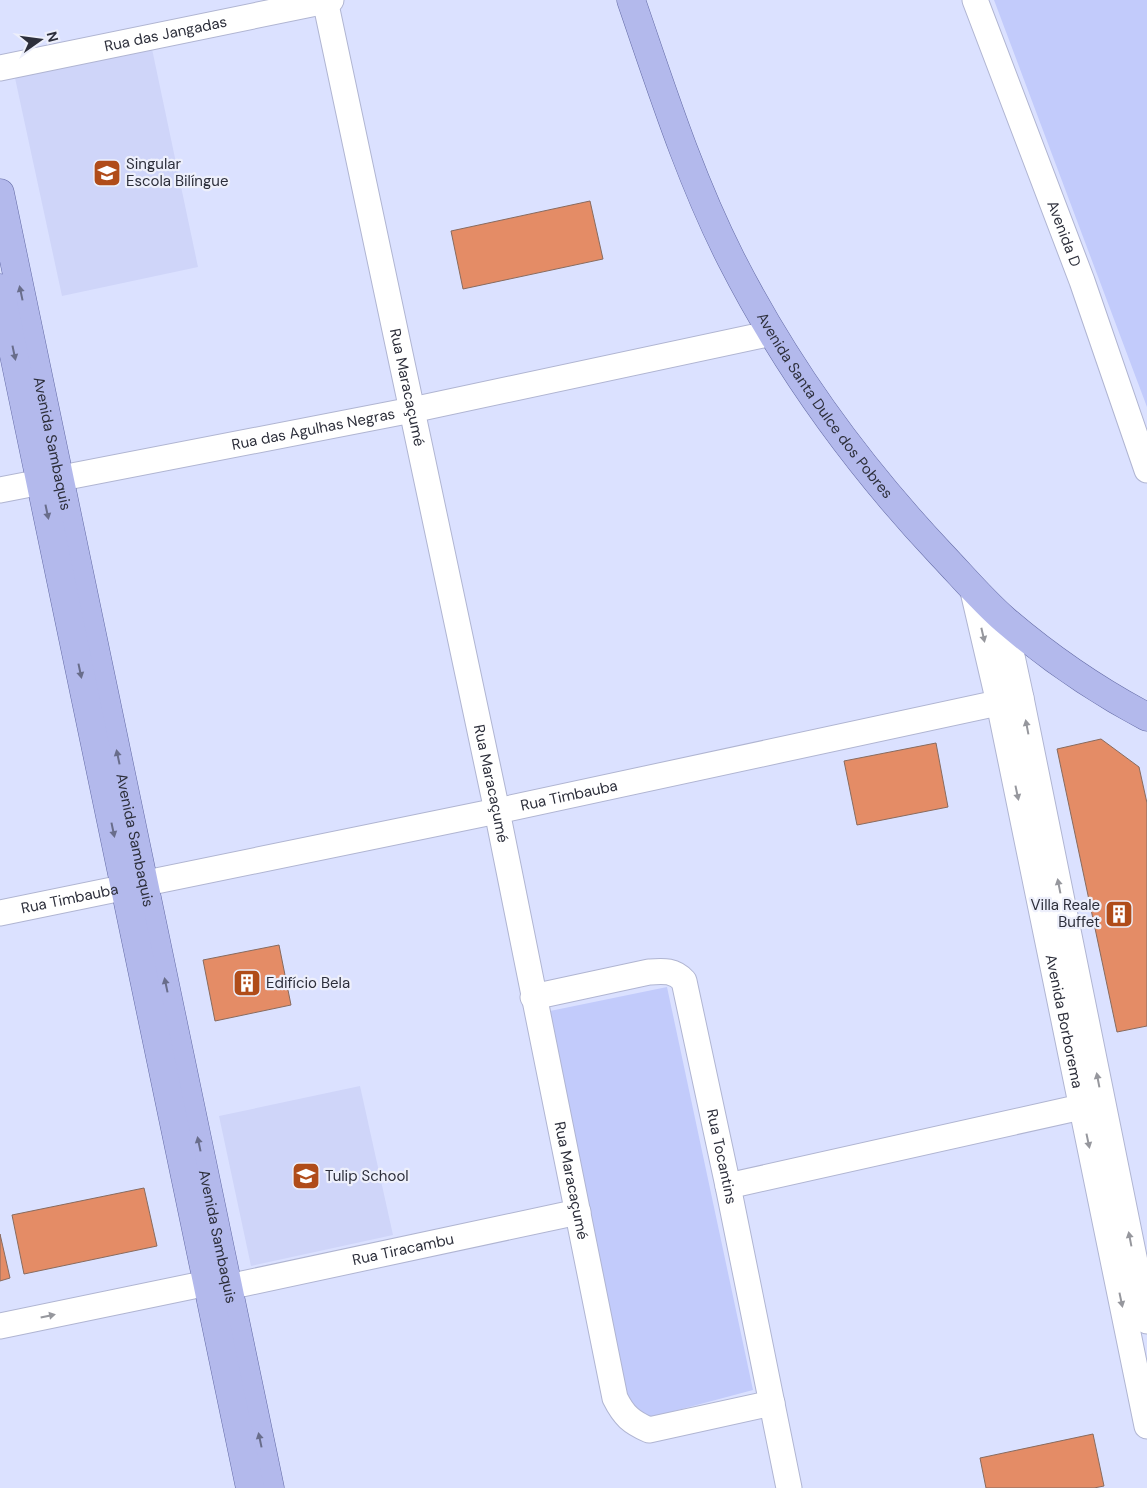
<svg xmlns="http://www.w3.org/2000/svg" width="1147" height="1488" viewBox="0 0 1147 1488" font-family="'DM Sans',sans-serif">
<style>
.built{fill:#cfd5f9}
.green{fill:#c2cbfb}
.building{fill:#e48c66;stroke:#886b5f}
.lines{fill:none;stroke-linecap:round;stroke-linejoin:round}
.minor-casing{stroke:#b0b5d2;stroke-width:27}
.major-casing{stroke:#646ba6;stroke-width:29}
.minor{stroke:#fff;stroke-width:25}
.major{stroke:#b3b9ec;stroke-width:28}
.oneway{fill:#696d8b}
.oneway2{fill:#96979d}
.labels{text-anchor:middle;stroke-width:4.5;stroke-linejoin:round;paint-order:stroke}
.street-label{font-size:15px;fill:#2d2f3b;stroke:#edeffb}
.poi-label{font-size:15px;fill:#2d2f3b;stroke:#edeffb;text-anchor:start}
</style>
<rect width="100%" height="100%" fill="#dbe1ff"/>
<!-- built -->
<path class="built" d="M 152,49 L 198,267 L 62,296 L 15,78 Z
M 360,1086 L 393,1235 L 251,1266 L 219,1116 Z"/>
<!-- green -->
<path class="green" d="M 994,0 L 1147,0 L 1147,407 Z
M 667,987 L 753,1390 L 648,1418 L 637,1411 L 626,1396 L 550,1011 Z"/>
<!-- building -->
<path class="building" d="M 590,201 L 603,259 L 463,289 L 451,231 Z
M 1101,739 L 1139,767 L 1147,803 L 1147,1026 L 1117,1032 L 1057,749 Z
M 936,743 L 948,807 L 857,825 L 844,761 Z
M 279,945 L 291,1005 L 215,1021 L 203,960 Z
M 144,1188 L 157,1246 L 24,1274 L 12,1215 Z
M 0,1234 L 10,1278 L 0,1281 Z
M 1093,1434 L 1104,1486 L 1094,1488 L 986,1488 L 980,1458 Z"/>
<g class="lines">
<defs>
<g id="minor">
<path id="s1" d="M 325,0 L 497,811 L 615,1398 C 624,1416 631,1422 649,1430 L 772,1403"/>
<path id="s2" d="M 975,0 L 1082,281 L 1147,470"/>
<path id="s3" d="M 0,68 L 331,0"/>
<path id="s4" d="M 0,490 L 412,410 L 772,333"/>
<path id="s5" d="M 972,587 L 999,703 L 1147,1426"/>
<path d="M 1004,619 L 1021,698 L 1147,1321"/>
<path id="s6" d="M 0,913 L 497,811 L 1021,698"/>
<path id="s7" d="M 533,997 L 649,972 C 664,971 674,970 684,981 L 728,1186 L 789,1488"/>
<path d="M 728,1186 L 1081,1107"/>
<path id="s8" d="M 228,1287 L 578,1212"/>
<path d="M 0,1326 L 227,1279"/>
</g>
<g id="major">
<path id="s9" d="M 631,0 C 661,87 689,176 731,259 C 786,367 858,466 941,554 C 962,576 982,600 1005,620 C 1047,656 1098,691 1147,717"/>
<path id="s10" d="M 0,193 L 270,1488"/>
<path d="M 0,288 L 250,1488"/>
</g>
</defs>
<!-- minor casing -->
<use href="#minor" class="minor-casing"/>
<!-- major casing -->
<use href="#major" class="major-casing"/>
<!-- minor -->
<use href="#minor" class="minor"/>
<!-- major -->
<use href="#major" class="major"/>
</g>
<!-- one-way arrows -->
<defs><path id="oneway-solid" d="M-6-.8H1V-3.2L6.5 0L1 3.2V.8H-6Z" transform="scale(1.25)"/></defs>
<g class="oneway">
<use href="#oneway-solid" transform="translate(21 293) rotate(-102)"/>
<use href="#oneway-solid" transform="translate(14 353) rotate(78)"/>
<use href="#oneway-solid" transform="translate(47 512) rotate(78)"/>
<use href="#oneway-solid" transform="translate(80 671) rotate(78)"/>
<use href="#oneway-solid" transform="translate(118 757) rotate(-102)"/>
<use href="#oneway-solid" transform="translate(113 830) rotate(78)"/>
<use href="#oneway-solid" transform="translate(166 985) rotate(-102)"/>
<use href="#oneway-solid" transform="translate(199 1144) rotate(-102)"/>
<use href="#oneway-solid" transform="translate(260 1440) rotate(-102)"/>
</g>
<g class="oneway2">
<use href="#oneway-solid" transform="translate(983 635) rotate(77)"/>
<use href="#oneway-solid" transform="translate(1027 727) rotate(-101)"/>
<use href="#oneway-solid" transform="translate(1017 793) rotate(78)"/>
<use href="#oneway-solid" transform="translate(1059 886) rotate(-101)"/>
<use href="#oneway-solid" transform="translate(1098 1080) rotate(-101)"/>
<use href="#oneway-solid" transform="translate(1088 1141) rotate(78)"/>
<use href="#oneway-solid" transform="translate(1130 1239) rotate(-101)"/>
<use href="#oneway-solid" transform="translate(1121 1300) rotate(78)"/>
<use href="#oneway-solid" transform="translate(48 1316) rotate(-12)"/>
</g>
<!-- icons -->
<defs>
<symbol id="school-square" viewBox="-11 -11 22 22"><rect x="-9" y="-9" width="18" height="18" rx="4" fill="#b04c19" stroke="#edeffb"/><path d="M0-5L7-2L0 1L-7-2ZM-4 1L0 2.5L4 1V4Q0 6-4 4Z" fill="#fff"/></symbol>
<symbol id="building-square" viewBox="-11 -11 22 22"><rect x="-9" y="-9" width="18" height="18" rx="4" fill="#b04c19" stroke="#edeffb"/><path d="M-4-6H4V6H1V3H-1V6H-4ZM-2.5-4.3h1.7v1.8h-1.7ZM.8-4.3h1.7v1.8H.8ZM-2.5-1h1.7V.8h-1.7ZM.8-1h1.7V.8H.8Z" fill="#fff"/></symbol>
</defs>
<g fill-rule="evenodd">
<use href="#school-square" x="91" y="157" width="32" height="32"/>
<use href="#building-square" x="1103" y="898" width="32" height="32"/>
<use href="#building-square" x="231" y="967" width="32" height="32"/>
<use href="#school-square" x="290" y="1160" width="32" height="32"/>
</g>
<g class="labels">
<!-- street labels -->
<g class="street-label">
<text dy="5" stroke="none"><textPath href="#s3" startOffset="169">Rua das Jangadas</textPath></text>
<text dy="5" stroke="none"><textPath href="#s2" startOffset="250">Avenida D</textPath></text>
<text dy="5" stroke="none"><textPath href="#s1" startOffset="396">Rua Maracaçumé</textPath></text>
<text dy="5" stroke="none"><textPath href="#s9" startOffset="452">Avenida Santa Dulce dos Pobres</textPath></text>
<text dy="5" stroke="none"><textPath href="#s4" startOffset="319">Rua das Agulhas Negras</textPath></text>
<text dy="5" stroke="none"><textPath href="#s10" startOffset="256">Avenida Sambaquis</textPath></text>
<text dy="5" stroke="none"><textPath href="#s1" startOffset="801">Rua Maracaçumé</textPath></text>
<text dy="5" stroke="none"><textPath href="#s6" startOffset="581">Rua Timbauba</textPath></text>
<text dy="5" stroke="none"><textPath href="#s10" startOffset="661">Avenida Sambaquis</textPath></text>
<text dy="5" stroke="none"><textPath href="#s6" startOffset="71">Rua Timbauba</textPath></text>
<text dy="5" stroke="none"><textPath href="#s5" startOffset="444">Avenida Borborema</textPath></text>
<text dy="5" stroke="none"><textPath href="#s7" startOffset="336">Rua Tocantins</textPath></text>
<text dy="5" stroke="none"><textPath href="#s1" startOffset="1206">Rua Maracaçumé</textPath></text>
<text dy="5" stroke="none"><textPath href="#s10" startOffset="1066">Avenida Sambaquis</textPath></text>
<text dy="5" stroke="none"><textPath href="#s8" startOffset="179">Rua Tiracambu</textPath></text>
</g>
<!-- poi labels -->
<g class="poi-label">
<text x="126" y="169">Singular<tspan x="126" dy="17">Escola Bilíngue</tspan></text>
<text x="1100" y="910" text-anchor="end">Villa Reale<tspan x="1100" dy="17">Buffet</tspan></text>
<text x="266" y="988">Edifício Bela</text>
<text x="325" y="1181">Tulip School</text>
</g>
</g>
<!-- north arrow -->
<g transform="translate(40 40) rotate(76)" stroke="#edeffb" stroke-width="4" paint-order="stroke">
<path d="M0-4L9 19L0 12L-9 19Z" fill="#2d2f3b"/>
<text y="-8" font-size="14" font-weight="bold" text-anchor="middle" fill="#2d2f3b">N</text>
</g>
</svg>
